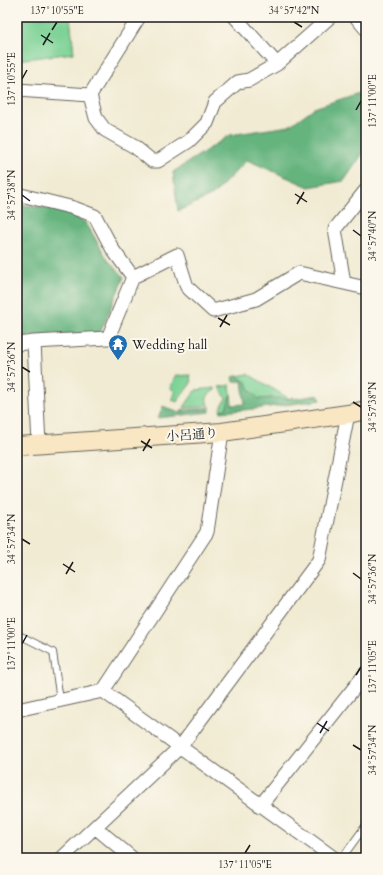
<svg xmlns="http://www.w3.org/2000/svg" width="383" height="875" viewBox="0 0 383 875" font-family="Cardo,'Noto Serif JP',serif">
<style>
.green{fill:#7cd295;stroke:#4c7758}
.forest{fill:#65b47e;stroke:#40684d}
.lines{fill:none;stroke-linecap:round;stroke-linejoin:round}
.lane-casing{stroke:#67645c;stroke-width:8}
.street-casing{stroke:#67645c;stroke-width:15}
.secondary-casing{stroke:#67645c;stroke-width:20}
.lane{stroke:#fff;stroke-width:6}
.street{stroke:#fff;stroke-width:13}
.secondary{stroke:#f9e7c3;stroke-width:18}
.ticks{fill:none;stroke:#1c1c1c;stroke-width:1.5}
.labels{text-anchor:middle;stroke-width:4;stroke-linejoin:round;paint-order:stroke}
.poi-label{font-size:13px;fill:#1c1c1c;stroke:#fbf7ec;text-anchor:start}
.street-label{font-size:13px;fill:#1c1c1c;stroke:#fbf7ec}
.neatline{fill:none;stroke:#1c1c1c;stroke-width:1.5}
.ticks-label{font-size:10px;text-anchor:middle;fill:#1c1c1c}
</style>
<rect width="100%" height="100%" fill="#fbf7ec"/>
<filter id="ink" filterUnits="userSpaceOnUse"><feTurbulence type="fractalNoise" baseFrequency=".025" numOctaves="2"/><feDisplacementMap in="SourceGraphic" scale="8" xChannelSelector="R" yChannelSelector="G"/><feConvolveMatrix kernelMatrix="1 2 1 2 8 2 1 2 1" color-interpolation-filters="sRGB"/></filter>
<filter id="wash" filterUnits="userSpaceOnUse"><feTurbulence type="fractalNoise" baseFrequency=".012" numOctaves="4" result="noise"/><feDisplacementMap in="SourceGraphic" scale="16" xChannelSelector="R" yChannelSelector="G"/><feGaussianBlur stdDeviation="0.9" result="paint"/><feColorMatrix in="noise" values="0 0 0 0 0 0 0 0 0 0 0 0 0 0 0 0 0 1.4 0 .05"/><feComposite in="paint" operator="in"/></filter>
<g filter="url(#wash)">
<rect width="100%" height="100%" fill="#f1ebd3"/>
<!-- green -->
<path class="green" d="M 17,17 L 70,17 L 74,53 L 17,60 Z
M 248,374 L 290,399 L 272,398 L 259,399 L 250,390 L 247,383 L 237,376 Z
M 190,375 L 191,383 L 177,402 L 172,400 L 175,391 L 170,388 L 175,376 Z
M 230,385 L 231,393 L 226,410 L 220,410 L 226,398 L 219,387 Z
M 215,388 L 215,390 C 210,393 204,397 208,404 L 199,407 L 184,407 L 196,390 Z
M 210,406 L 210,411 L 208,409 L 194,411 L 181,412 L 183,409 L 198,409 Z"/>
<!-- forest -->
<path class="forest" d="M 359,93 L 366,97 L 366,149 L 344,181 L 309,187 L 247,160 L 213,195 L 178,211 L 173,172 L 230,135 L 289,126 L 314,108 Z
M 17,204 L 63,210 L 86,223 L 108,260 L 124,277 L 100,333 L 19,336 L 17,327 Z
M 237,376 L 247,383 L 250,390 L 259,399 L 272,398 L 290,399 L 292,396 L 293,399 L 318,395 L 321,400 L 254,409 L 221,412 L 220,410 L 226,409 L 231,393 L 232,405 L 245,404 L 242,381 L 233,382 L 232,377 Z
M 163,406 L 179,413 L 181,412 L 194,411 L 208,409 L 210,411 L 210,412 L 158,418 Z"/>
</g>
<g filter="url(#ink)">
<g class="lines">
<defs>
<path id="lane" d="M 17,634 L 53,652 L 60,700
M 342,858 L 366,825"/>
<path id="street" d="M 139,17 L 90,95 L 96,118 L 105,130 L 135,147 L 152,161 L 158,161 L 189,141 L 207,123 L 215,102 L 238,82 L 249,80 L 277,64 L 330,17
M 235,17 L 277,64
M 356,17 L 366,29
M 17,90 L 90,95
M 17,194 L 74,208 L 95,216 L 113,250 L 133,277
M 344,283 L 335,229 L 366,190
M 34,342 L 108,338 L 133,277 L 177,255 L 187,287 L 213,311 L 256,299 L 299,273 L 366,288
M 17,344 L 34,342 L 39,445
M 103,691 L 334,858
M 17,710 L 103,691 L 207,532 L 222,432
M 260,806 L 366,673
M 95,827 L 132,858
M 62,858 L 181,746 L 319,560 L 348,414"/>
<path id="secondary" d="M 17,446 L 222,432 L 348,414 L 366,410"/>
</defs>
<!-- lane casing -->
<use href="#lane" class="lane-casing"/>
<!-- street casing -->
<use href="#street" class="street-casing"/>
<!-- secondary casing -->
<use href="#secondary" class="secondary-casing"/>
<!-- lane -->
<use href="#lane" class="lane"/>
<!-- street -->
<use href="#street" class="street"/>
<!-- secondary -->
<use href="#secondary" class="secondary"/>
</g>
</g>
<!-- ticks -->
<path class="ticks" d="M 294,22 L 302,27M 52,30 L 57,22M 41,35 L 53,43M 43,45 L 50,33M 22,79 L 27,70M 356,110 L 361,101M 295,194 L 307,202M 22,195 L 30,201M 297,204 L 304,192M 353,230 L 361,236M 218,318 L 230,325M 220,327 L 227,315M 22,367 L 30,372M 353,402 L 361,407M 141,441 L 152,448M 143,451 L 150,439M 22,539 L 30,544M 63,564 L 75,572M 353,573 L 361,579M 66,574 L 73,562M 22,644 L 27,635M 356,675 L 361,667M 317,723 L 329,731M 320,733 L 327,721M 353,745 L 361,750M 245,853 L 250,845"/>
<!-- icons -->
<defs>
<symbol id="temple-pin" viewBox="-11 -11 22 30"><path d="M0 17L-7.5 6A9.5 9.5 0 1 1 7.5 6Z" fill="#1f6fb2" stroke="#fbf7ec"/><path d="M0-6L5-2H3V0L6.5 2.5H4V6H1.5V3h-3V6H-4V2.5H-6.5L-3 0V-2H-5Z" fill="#fff"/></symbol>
</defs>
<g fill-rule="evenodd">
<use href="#temple-pin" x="107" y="333" width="22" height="30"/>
</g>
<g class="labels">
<!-- poi labels -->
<g class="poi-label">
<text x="132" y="349">Wedding hall</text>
</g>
<!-- street labels -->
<g class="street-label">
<text transform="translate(192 434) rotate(-4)" y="5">小呂通り</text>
</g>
</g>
<!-- margin -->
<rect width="383" height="875" fill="none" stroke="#fbf7ec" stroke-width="44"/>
<rect x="22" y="22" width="339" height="831" class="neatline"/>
<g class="ticks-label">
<text x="57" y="14">137°10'55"E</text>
<text x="294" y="14">34°57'42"N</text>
<text transform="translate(11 79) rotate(-90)" y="4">137°10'55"E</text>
<text transform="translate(372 101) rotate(-90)" y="4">137°11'00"E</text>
<text transform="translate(11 195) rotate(-90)" y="4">34°57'38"N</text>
<text transform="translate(372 236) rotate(-90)" y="4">34°57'40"N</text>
<text transform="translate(11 367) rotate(-90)" y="4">34°57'36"N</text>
<text transform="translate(372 407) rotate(-90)" y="4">34°57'38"N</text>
<text transform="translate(11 539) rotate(-90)" y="4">34°57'34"N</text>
<text transform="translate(372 579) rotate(-90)" y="4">34°57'36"N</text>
<text transform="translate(11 644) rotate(-90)" y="4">137°11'00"E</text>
<text transform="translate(372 667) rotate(-90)" y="4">137°11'05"E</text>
<text transform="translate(372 750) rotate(-90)" y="4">34°57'34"N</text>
<text x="245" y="868">137°11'05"E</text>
</g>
</svg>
